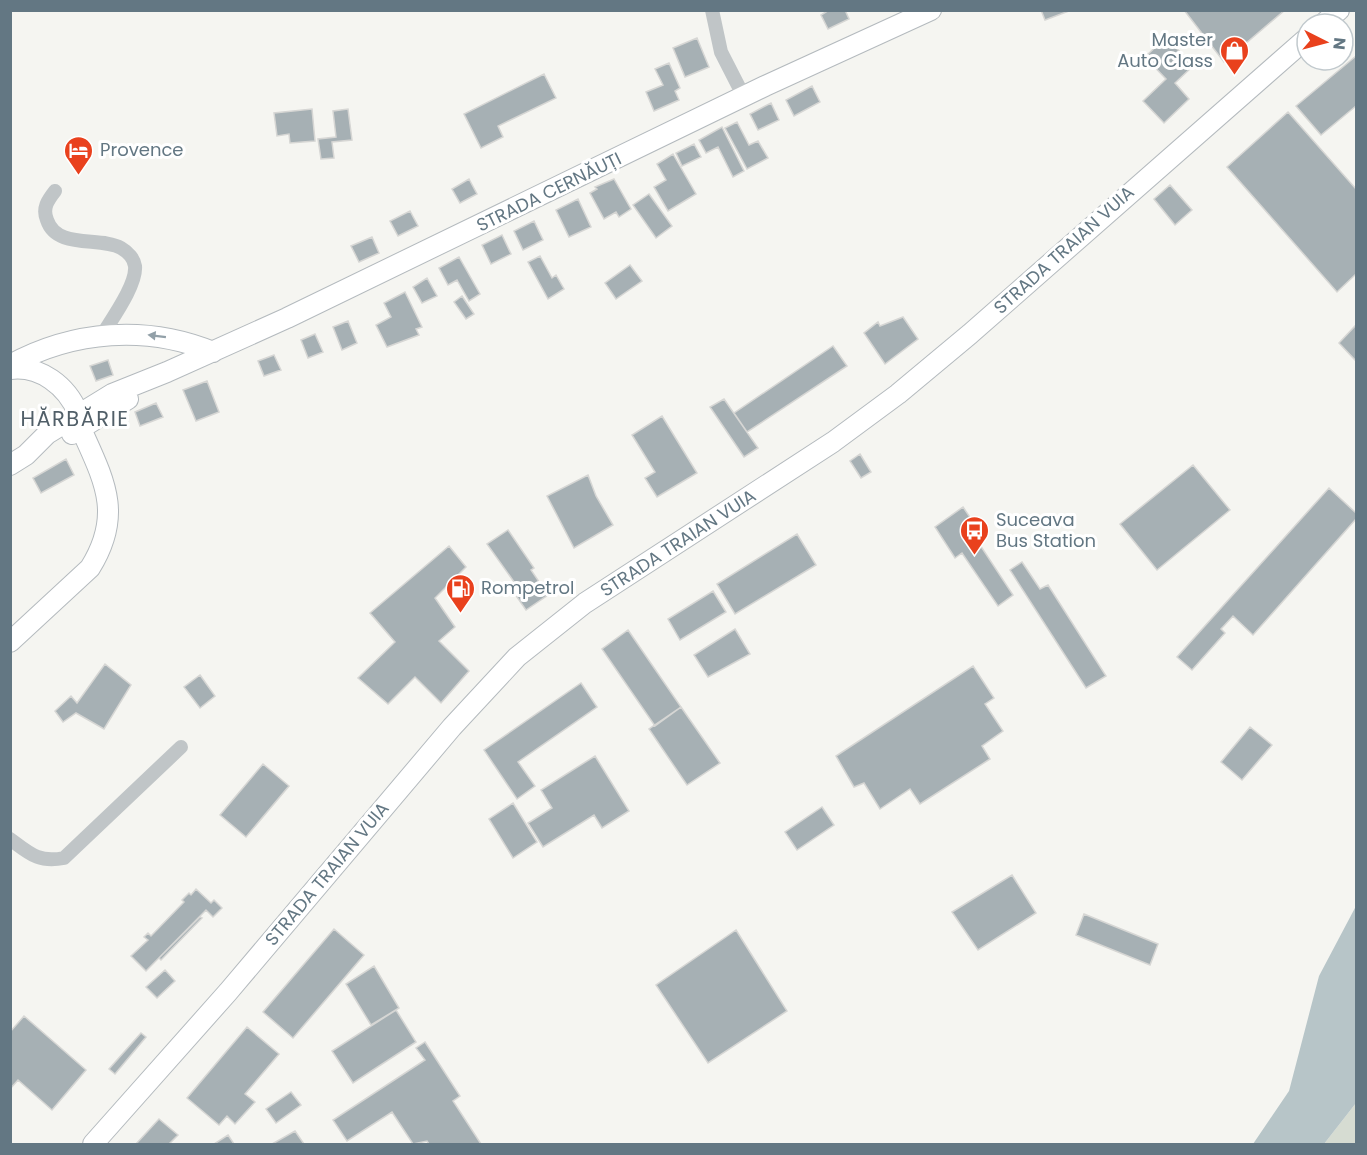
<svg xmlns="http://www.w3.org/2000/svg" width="1367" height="1155" viewBox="0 0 1367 1155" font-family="Poppins,sans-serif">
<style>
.green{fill:#d6dcd2}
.water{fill:#b7c5c8}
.building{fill:#a6b0b4;stroke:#d6d6d4;stroke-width:1.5}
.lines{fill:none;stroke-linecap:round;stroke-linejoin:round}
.secondary-casing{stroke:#b4babe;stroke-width:22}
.street{stroke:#c0c5c7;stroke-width:14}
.secondary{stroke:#fff;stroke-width:20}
.oneway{fill:#92a0a8}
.labels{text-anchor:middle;stroke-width:6;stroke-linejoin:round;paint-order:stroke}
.poi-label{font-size:18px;fill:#637783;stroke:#fff;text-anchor:start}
.street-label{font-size:18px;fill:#637783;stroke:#fff}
.quarter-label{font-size:21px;letter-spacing:1.5px;fill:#515f68;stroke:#fff}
</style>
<rect width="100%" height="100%" fill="#f5f5f1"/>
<!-- green -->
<path class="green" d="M 1356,1103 L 1356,1144 L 1324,1144 Z"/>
<!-- water -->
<path class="water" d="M 1356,906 L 1356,1103 L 1324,1144 L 1253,1144 L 1289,1091 L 1319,976 Z"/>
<!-- building -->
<path class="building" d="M 829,10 L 845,10 L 849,19 L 828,29 L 821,15 Z
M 1041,10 L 1069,10 L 1069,11 L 1045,20 Z
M 1184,10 L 1285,10 L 1224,62 Z
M 1166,37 L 1193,66 L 1175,83 L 1189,99 L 1164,123 L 1143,101 L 1166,79 L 1145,57 Z
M 697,38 L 709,67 L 685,77 L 673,48 Z
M 1356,56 L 1356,106 L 1321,135 L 1296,106 Z
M 669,63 L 680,88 L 675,91 L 679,100 L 654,111 L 646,92 L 663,85 L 655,69 Z
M 544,74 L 556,98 L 498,126 L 503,137 L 481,148 L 464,114 Z
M 812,86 L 820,102 L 794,116 L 786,100 Z
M 771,103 L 779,120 L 758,130 L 750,114 Z
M 312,109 L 315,141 L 290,143 L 289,134 L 277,136 L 274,113 Z
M 348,109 L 352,140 L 332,142 L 334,158 L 321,159 L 318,139 L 336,137 L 333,111 Z
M 1288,112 L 1356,189 L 1356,274 L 1337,292 L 1227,167 Z
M 737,122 L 749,145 L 758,141 L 768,158 L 747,169 L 725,128 Z
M 722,127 L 744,171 L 733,177 L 718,147 L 706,153 L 699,140 Z
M 694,144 L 701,157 L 682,166 L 676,153 Z
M 673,154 L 696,194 L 668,211 L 654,187 L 666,180 L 657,164 Z
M 469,179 L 477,194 L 460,203 L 452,189 Z
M 614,179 L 631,209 L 619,217 L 616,212 L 604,219 L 590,193 L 597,189 L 595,187 Z
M 1170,185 L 1192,210 L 1175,225 L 1154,199 Z
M 649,194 L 672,226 L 656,238 L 633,205 Z
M 578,199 L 591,227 L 569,237 L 556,210 Z
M 410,211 L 418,226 L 398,236 L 390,221 Z
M 534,221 L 543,240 L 523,250 L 514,231 Z
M 502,235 L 511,254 L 491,264 L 482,245 Z
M 372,237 L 379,253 L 359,262 L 351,246 Z
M 540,256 L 552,278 L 556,275 L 564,289 L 548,299 L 528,262 Z
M 459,257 L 480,294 L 469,301 L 457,280 L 448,285 L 439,268 Z
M 630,265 L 642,281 L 616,299 L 605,283 Z
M 427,278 L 437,296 L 422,303 L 413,287 Z
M 405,292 L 422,327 L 416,329 L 419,335 L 387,347 L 376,325 L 391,317 L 384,303 Z
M 462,296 L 474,314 L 466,319 L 454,302 Z
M 903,317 L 918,339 L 885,364 L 864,333 L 878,322 L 880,326 Z
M 348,321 L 357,343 L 342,350 L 333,327 Z
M 1356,325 L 1356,361 L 1339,343 Z
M 315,334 L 323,352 L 308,358 L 301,340 Z
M 833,346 L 847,366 L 747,432 L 734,413 Z
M 274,355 L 281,370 L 264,376 L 258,361 Z
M 108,360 L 113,375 L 96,381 L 90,366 Z
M 207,381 L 219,412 L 196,421 L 183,390 Z
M 724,399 L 758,448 L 744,457 L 710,407 Z
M 156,403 L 163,417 L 140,426 L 135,412 Z
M 662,416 L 697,473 L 657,497 L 645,478 L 655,472 L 632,435 Z
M 860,454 L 871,472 L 861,478 L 850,461 Z
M 66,459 L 74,475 L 41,493 L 33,478 Z
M 1193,465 L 1230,510 L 1157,570 L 1120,524 Z
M 588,475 L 596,496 L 613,525 L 574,548 L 547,496 Z
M 1329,488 L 1356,513 L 1356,519 L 1253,635 L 1233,616 L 1221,629 L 1225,633 L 1192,670 L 1177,657 Z
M 963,507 L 984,538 L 978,542 L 1013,595 L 998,606 L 962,553 L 955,558 L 935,527 Z
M 508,530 L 534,568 L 531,570 L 548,595 L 526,610 L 512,590 L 517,586 L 487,544 Z
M 797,534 L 816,565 L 735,614 L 717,584 Z
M 449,546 L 466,567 L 435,598 L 455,627 L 439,641 L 469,671 L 441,703 L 415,677 L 388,704 L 358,678 L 395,642 L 370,613 Z
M 1022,562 L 1040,589 L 1048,585 L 1106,676 L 1086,688 L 1010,570 Z
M 713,591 L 726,612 L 680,640 L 668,619 Z
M 735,629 L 750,654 L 708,677 L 694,655 Z
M 628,630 L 681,707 L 655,726 L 602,649 Z
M 105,664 L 131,685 L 104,729 L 76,713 L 63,722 L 55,711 L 71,696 L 77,703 Z
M 973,666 L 994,698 L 985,704 L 1003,731 L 982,746 L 990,759 L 920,804 L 910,789 L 880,809 L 864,783 L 854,787 L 836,756 Z
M 200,675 L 215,696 L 200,708 L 184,687 Z
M 581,683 L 597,707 L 518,762 L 535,786 L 517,799 L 484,750 Z
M 681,707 L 720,763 L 687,785 L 649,729 Z
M 1250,727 L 1272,745 L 1242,780 L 1221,762 Z
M 595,756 L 629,811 L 602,828 L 594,815 L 543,847 L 528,823 L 552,808 L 541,790 Z
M 263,764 L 289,786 L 246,837 L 220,815 Z
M 513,803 L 537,842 L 513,858 L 489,819 Z
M 822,807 L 834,825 L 797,850 L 785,832 Z
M 1012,875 L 1036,913 L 978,950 L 952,912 Z
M 196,889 L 211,903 L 214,900 L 222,908 L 213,917 L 206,910 L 146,971 L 131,956 L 148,940 L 144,937 L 148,933 L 151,936 L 184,902 L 182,900 L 189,893 L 191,895 Z
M 1084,914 L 1158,944 L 1150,965 L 1076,935 Z
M 200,917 L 202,918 L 161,960 L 159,958 Z
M 334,929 L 364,955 L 293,1038 L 263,1012 Z
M 736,930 L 787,1011 L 708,1063 L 656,985 Z
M 374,966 L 399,1008 L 371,1025 L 346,984 Z
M 165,970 L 175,981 L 157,998 L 146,987 Z
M 396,1010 L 416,1042 L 353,1083 L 332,1051 Z
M 24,1016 L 86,1070 L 52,1110 L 18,1080 L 10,1089 L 10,1032 Z
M 247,1027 L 279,1054 L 245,1094 L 255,1102 L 235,1124 L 227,1116 L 219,1125 L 187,1098 Z
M 141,1033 L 146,1037 L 115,1074 L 109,1069 Z
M 425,1042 L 460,1096 L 453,1101 L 481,1144 L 429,1144 L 427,1141 L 413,1144 L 392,1112 L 347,1141 L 333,1120 L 425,1060 L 416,1048 Z
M 291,1092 L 301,1105 L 276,1123 L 266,1109 Z
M 159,1119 L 178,1135 L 169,1144 L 136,1144 Z
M 295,1131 L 304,1144 L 272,1144 Z
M 228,1135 L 234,1144 L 214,1144 Z"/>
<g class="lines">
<defs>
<path id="secondary" d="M 1323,24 L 1339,10
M 10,365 C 74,330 147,325 213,352
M 10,369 C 40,365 67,386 78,413 C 80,419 79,425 82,431 C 105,482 123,515 90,568 L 10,642
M 72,434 L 128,399
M 10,465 L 26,455 L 47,434 L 112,394 L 167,372 L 287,318 L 765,86 L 931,10
M 93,1144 L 228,992 L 452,727 L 517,657 L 585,603 L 833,442 L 898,394 L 970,334 L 1307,38"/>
</defs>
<!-- secondary casing -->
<use href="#secondary" class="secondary-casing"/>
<!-- street -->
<path class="street" d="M 712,10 L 721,52 L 744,97
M 55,191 C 48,200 42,208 47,220 C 57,250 100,236 121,248 C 128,252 134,259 135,266 C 137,285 111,320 101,337
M 10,839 C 30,854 39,863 64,858 L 181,747"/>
<!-- secondary -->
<use href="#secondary" class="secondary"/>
</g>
<!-- one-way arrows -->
<defs><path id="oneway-solid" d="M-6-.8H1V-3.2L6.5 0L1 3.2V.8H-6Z" transform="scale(1.5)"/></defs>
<use class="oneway" href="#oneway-solid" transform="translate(157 336) rotate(-173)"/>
<!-- icons -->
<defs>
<symbol id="shop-pin" viewBox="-11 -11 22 30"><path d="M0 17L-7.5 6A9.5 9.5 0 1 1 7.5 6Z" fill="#e9411d" stroke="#fff"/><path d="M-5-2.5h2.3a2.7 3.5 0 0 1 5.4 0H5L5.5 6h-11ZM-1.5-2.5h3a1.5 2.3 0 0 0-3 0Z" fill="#fff"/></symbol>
<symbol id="hotel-pin" viewBox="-11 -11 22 30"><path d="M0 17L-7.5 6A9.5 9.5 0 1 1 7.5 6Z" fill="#e9411d" stroke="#fff"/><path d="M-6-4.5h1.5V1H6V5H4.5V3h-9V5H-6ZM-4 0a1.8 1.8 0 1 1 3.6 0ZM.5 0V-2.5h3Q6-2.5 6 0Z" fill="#fff"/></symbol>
<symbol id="bus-pin" viewBox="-11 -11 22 30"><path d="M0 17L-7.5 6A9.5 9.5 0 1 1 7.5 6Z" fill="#e9411d" stroke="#fff"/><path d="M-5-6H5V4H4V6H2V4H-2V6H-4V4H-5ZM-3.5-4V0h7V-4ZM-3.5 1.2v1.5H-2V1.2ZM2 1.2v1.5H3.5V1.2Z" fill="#fff"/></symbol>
<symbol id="fuel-pin" viewBox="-11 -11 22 30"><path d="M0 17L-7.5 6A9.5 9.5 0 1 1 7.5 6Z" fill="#e9411d" stroke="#fff"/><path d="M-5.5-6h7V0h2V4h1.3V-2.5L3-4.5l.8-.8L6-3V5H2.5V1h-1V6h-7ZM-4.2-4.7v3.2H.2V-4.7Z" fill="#fff"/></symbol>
</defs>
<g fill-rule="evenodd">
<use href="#shop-pin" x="1218" y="34" width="33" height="45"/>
<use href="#hotel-pin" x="62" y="134" width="33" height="45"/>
<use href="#bus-pin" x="958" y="514" width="33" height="45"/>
<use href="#fuel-pin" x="444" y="572" width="33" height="45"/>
</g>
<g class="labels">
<!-- poi labels -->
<g class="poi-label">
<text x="1213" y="46" text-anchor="end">Master<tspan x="1213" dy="21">Auto Class</tspan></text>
<text x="100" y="156">Provence</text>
<text x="996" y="526">Suceava<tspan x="996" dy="21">Bus Station</tspan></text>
<text x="481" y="594">Rompetrol</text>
</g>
<!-- street labels -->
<g class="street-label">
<text transform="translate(549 192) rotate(-26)" y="6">STRADA CERNĂUȚI</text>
<text transform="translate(1064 250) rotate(-42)" y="6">STRADA TRAIAN VUIA</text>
<text transform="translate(678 543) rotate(-33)" y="6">STRADA TRAIAN VUIA</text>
<text transform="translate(327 874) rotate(-50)" y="6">STRADA TRAIAN VUIA</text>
</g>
<!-- quarter labels -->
<g class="quarter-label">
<text x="75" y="426">HĂRBĂRIE</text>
</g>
</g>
<!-- border -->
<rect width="1367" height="1155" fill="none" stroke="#637783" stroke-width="24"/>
<!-- north arrow -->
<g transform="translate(1325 42) rotate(96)"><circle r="28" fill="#ffffff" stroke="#c1c9cd" stroke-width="1.5"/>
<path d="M0-4.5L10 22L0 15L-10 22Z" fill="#e9411d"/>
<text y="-9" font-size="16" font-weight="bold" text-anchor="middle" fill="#637783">N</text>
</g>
</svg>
